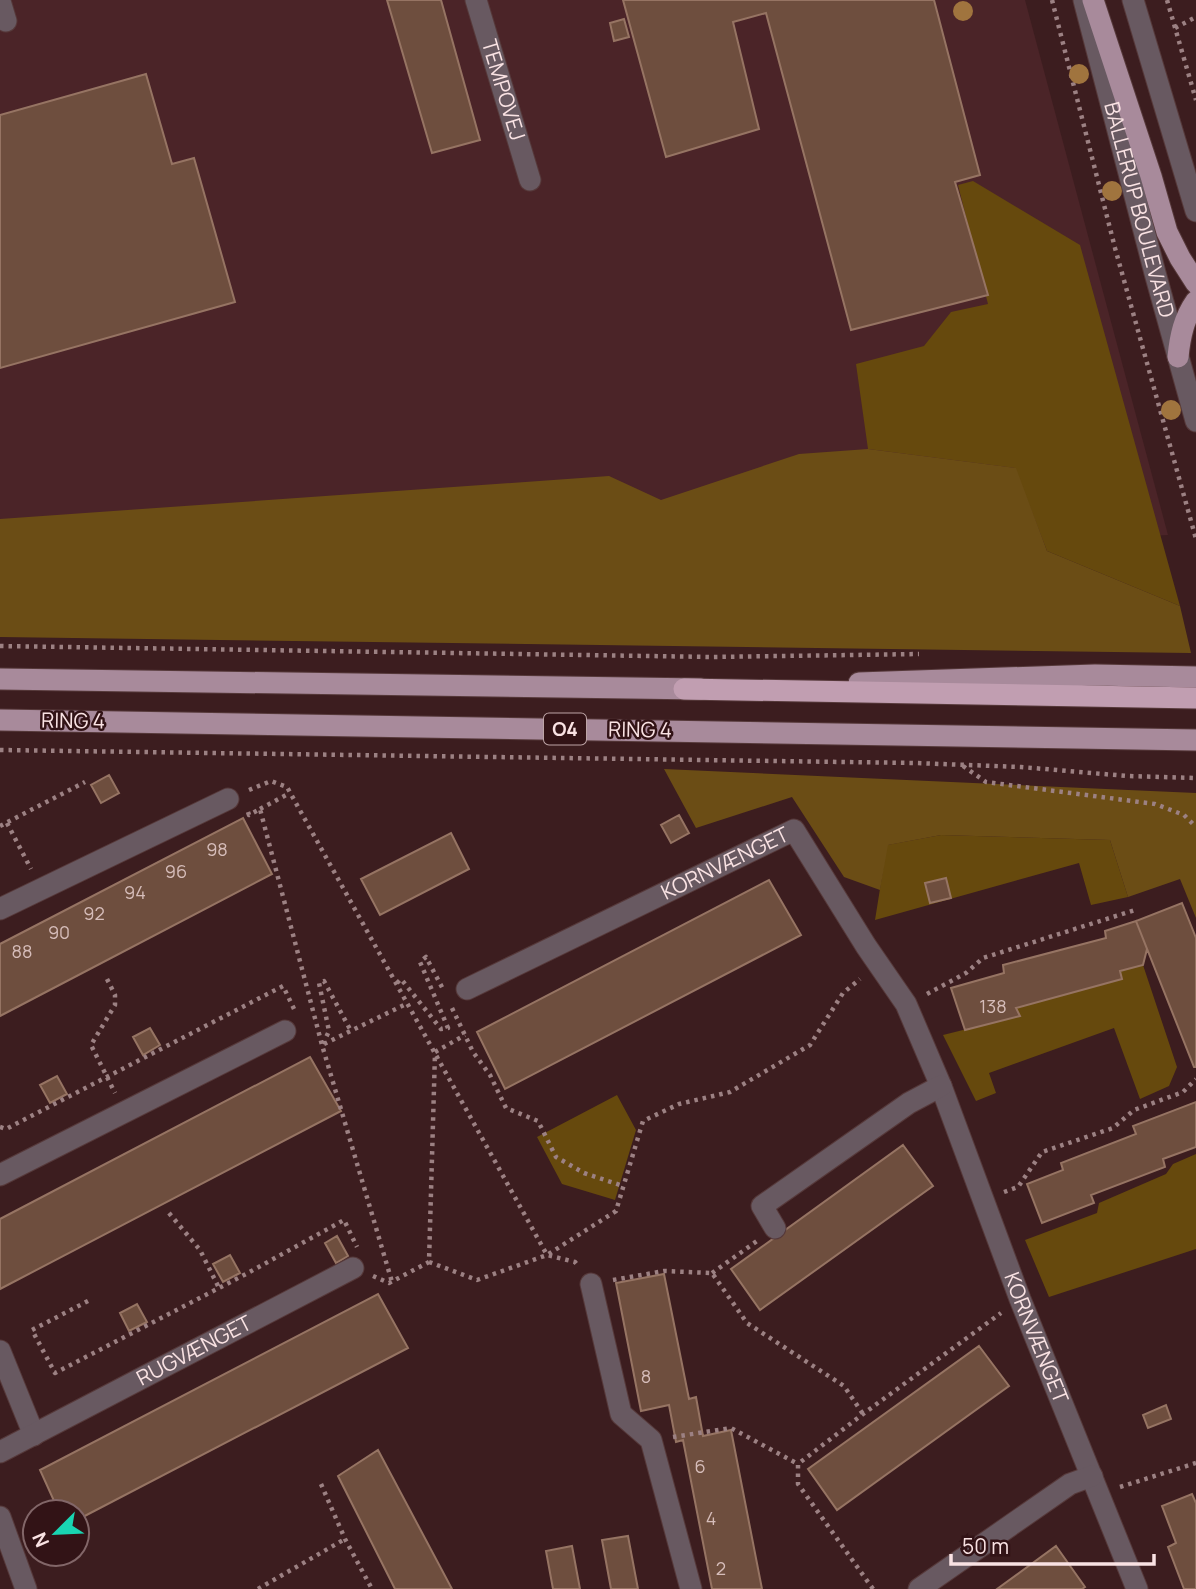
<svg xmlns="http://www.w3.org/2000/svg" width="1196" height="1589" viewBox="0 0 1196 1589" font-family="Manrope,sans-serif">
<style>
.built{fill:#4b2428}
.green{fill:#66490d}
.forest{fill:#6b4d15}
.building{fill:#6e4e3e;stroke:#967463;stroke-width:2}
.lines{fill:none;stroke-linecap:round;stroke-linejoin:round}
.minor-casing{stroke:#56393a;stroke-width:23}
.major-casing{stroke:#56393a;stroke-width:23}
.highway-casing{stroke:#56393a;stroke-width:23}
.path{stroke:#9c8183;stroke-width:4.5;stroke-dasharray:3.5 5;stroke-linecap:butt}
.minor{stroke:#685961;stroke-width:21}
.major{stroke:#a88a9b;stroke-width:21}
.highway{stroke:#c19eb1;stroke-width:21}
.tree{fill:#a0743e}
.labels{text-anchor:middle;stroke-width:5;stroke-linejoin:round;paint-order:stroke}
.number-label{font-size:18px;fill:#d6bdba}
.shield{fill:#321316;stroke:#bda4a6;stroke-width:2}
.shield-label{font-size:19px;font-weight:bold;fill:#f9e2e3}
.street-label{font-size:21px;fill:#f9e2e3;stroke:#321316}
</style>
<rect width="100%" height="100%" fill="#3c1d1f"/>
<!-- built -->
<path class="built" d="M 0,0 L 1025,0 L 1168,535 L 0,597 Z"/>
<!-- green -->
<path class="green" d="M 973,181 L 1080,245 L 1180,606 L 1047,551 L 1015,468 L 868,449 L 856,364 L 924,346 L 951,312 L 988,304 L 958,185 Z
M 941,835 L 1110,840 L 1128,897 L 1091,905 L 1079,863 L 875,920 L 887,845 Z
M 1143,965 L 1177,1067 L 1169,1086 L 1140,1099 L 1114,1028 L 989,1073 L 996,1093 L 976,1101 L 943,1035 L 1019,1016 L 1016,1008 L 1122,979 L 1120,971 Z
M 617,1095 L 636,1130 L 615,1200 L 562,1184 L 537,1137 Z
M 1196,1154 L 1196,1249 L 1049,1297 L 1025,1240 L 1097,1213 L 1099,1203 L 1166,1174 L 1173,1164 Z"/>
<!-- forest -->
<path class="forest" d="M 868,449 L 1016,468 L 1047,551 L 1180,606 L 1191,653 L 0,637 L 0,519 L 609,476 L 661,500 L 799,454 Z
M 664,769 L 1196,793 L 1196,918 L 1180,879 L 1128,897 L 1110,840 L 941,835 L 888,845 L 880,890 L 844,877 L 792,797 L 696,828 Z"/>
<!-- building -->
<path class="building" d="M 387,0 L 441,0 L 480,140 L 432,153 Z
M 623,0 L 934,0 L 980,175 L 955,182 L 988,295 L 851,330 L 766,13 L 733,22 L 759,129 L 666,157 Z
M 624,19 L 629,37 L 614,41 L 610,23 Z
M 146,74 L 172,164 L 194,158 L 235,302 L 0,368 L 0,115 Z
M 109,775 L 119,793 L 101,803 L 91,785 Z
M 679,815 L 689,833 L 671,843 L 661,825 Z
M 243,818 L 272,874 L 0,1016 L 0,944 Z
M 451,833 L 469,869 L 380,915 L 361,879 Z
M 946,878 L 951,898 L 930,903 L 925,883 Z
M 769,880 L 801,935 L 505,1089 L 477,1032 Z
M 1182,903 L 1196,938 L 1196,1067 L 1194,1067 L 1136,921 Z
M 1136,921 L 1147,949 L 1143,965 L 1120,971 L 1122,979 L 1016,1008 L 1020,1016 L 965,1030 L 951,988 L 1004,973 L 1003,965 L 1106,938 L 1105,931 Z
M 150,1028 L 160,1045 L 143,1055 L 133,1037 Z
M 310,1057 L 341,1111 L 0,1289 L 0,1219 Z
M 57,1076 L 67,1094 L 50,1103 L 40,1085 Z
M 1196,1102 L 1196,1147 L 1163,1159 L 1165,1167 L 1091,1195 L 1094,1203 L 1042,1223 L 1027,1184 L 1063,1170 L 1061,1163 L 1136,1134 L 1133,1126 Z
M 903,1145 L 933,1186 L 760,1310 L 731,1269 Z
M 337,1236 L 348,1256 L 336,1263 L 325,1243 Z
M 230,1255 L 240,1273 L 223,1282 L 213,1264 Z
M 664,1274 L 689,1399 L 696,1397 L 703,1436 L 731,1430 L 762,1589 L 712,1589 L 683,1440 L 676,1442 L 669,1405 L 641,1411 L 616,1283 Z
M 378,1294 L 408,1348 L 77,1520 L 77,1512 L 59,1512 L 40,1470 Z
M 137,1304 L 147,1322 L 129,1331 L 120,1313 Z
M 979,1346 L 1009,1386 L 837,1510 L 808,1469 Z
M 1166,1405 L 1171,1419 L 1148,1428 L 1143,1415 Z
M 378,1450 L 452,1589 L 395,1589 L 338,1476 Z
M 1192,1494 L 1196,1503 L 1196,1589 L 1184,1589 L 1168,1547 L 1176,1543 L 1162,1506 Z
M 628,1536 L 638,1589 L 611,1589 L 602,1540 Z
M 572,1546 L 580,1589 L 553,1589 L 546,1551 Z
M 1056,1546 L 1085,1587 L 1082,1589 L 997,1589 Z"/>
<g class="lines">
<defs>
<g id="minor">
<path id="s1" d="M 476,0 L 530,180"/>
<path id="s2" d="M 1084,0 L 1155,273 L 1196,421"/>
<path d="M 1133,0 L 1196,211"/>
<path d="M 0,1 L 6,21"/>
<path d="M 0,909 L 228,799"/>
<path id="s3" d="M 467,989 L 794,830 L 866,946 L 906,1004 L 941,1086 L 1020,1299 L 1137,1589"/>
<path d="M 0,1175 L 285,1031"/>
<path d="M 775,1228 L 762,1206 L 909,1103 L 941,1086"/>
<path d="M 591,1284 L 621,1414 L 651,1440 L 691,1589"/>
<path d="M 0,1351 L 34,1435"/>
<path id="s4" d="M 0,1452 L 353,1268"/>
<path d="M 0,1517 L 26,1589"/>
<path d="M 919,1589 L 1070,1484 L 1092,1476"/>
</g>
<path id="major" d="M 1093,0 L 1151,176 L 1167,232 L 1180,258 L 1196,283
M 1178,357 C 1180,336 1184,318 1196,301
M 0,679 L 701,689
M 859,683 L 1095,675 L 1196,677
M 0,720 L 1196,740"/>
<path id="highway" d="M 684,689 L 1196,698"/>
</defs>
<!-- minor casing -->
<use href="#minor" class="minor-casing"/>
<!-- major casing -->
<use href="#major" class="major-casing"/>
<!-- highway casing -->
<use href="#highway" class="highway-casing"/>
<!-- path -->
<path class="path" d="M 1052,0 L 1115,248 L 1196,539
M 1167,0 L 1196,100
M 1175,28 L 1196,17
M 0,646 L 713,657 L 919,654
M 0,750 L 915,763 L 1021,767 L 1127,776 L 1196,778
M 963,766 L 986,782 L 1155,804 L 1184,815 L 1196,827
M 249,790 L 271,781 L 287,787 L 547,1255 L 575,1262 L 579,1267
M 260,809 L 290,793
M 248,812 L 249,815 L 260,809 L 322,1045 L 392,1282
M 7,823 L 31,869
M 0,826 L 85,782
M 107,979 L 115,995 L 115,1005 L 91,1045 L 115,1093
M 397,983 L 401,979 L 441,1029 L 448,1028 L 420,962 L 426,957 L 444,991
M 927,994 L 966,973 L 983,958 L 1135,910
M 452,1008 L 473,1052 L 490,1075 L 506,1108 L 538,1121 L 556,1157 L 584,1173 L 623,1186
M 323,1044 L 329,1031 L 319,983 L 324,981 L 351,1031
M 324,1044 L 408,1003
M 435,1052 L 465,1035
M 0,1127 L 6,1129 L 283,986 L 295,1011
M 1004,1192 L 1018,1187 L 1042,1152 L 1113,1128 L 1134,1110 L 1183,1092 L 1196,1079
M 169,1213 L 200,1250 L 219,1288
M 429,1262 L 477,1280 L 547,1255 L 616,1211 L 643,1121 L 679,1104 L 730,1092 L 810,1045 L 843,993 L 860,979
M 712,1273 L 757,1241
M 373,1276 L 389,1283 L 429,1262 L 435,1053
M 613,1280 L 664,1271 L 712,1273 L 747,1323 L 844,1386 L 863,1414
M 88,1301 L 32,1330 L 55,1373 L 246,1274 L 344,1220 L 357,1247
M 673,1437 L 731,1428 L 798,1464
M 321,1484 L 345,1539 L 372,1589
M 1120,1487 L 1196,1463
M 258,1589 L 345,1539
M 873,1589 L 798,1484 L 798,1464 L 863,1414 L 1001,1313"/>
<!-- minor -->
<use href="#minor" class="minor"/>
<!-- major -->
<use href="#major" class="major"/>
<!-- highway -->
<use href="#highway" class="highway"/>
</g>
<!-- trees -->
<g class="tree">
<circle cx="963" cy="11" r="10"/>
<circle cx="1079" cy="74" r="10"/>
<circle cx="1112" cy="191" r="10"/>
<circle cx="1171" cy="410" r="10"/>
</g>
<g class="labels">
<!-- number labels -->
<g class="number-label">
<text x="217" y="856">98</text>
<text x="176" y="878">96</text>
<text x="135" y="899">94</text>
<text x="94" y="920">92</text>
<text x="59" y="939">90</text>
<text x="22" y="958">88</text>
<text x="993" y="1013">138</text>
<text x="646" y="1383">8</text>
<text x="700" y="1473">6</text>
<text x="711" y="1525">4</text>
<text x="721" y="1575">2</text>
</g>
<!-- shield labels -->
<rect class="shield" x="544" y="713.5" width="42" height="31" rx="5"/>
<g class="shield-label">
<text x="565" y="736">O4</text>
</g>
<!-- street labels -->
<g class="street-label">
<text dy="7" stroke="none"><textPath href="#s1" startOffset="94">TEMPOVEJ</textPath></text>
<text dy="7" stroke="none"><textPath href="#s2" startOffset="217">BALLERUP BOULEVARD</textPath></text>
<text transform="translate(73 721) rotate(1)" y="7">RING 4</text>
<text transform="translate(640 730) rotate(1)" y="7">RING 4</text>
<text dy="7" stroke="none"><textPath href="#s3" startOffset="287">KORNVÆNGET</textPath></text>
<text dy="7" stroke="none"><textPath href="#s3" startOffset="929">KORNVÆNGET</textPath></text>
<text dy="7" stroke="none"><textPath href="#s4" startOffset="219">RUGVÆNGET</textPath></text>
</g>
</g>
<!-- north arrow -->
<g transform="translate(56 1533) rotate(246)"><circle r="33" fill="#321316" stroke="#826668" stroke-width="2"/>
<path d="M0-5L12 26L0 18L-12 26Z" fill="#19d5b2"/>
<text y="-10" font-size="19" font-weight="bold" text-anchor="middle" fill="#f9e2e3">N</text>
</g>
<!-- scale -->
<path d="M951 1554v10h203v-10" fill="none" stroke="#f9e2e3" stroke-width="3.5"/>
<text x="962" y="1554" font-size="21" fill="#f9e2e3" stroke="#321316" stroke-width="5" paint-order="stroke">50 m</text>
</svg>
